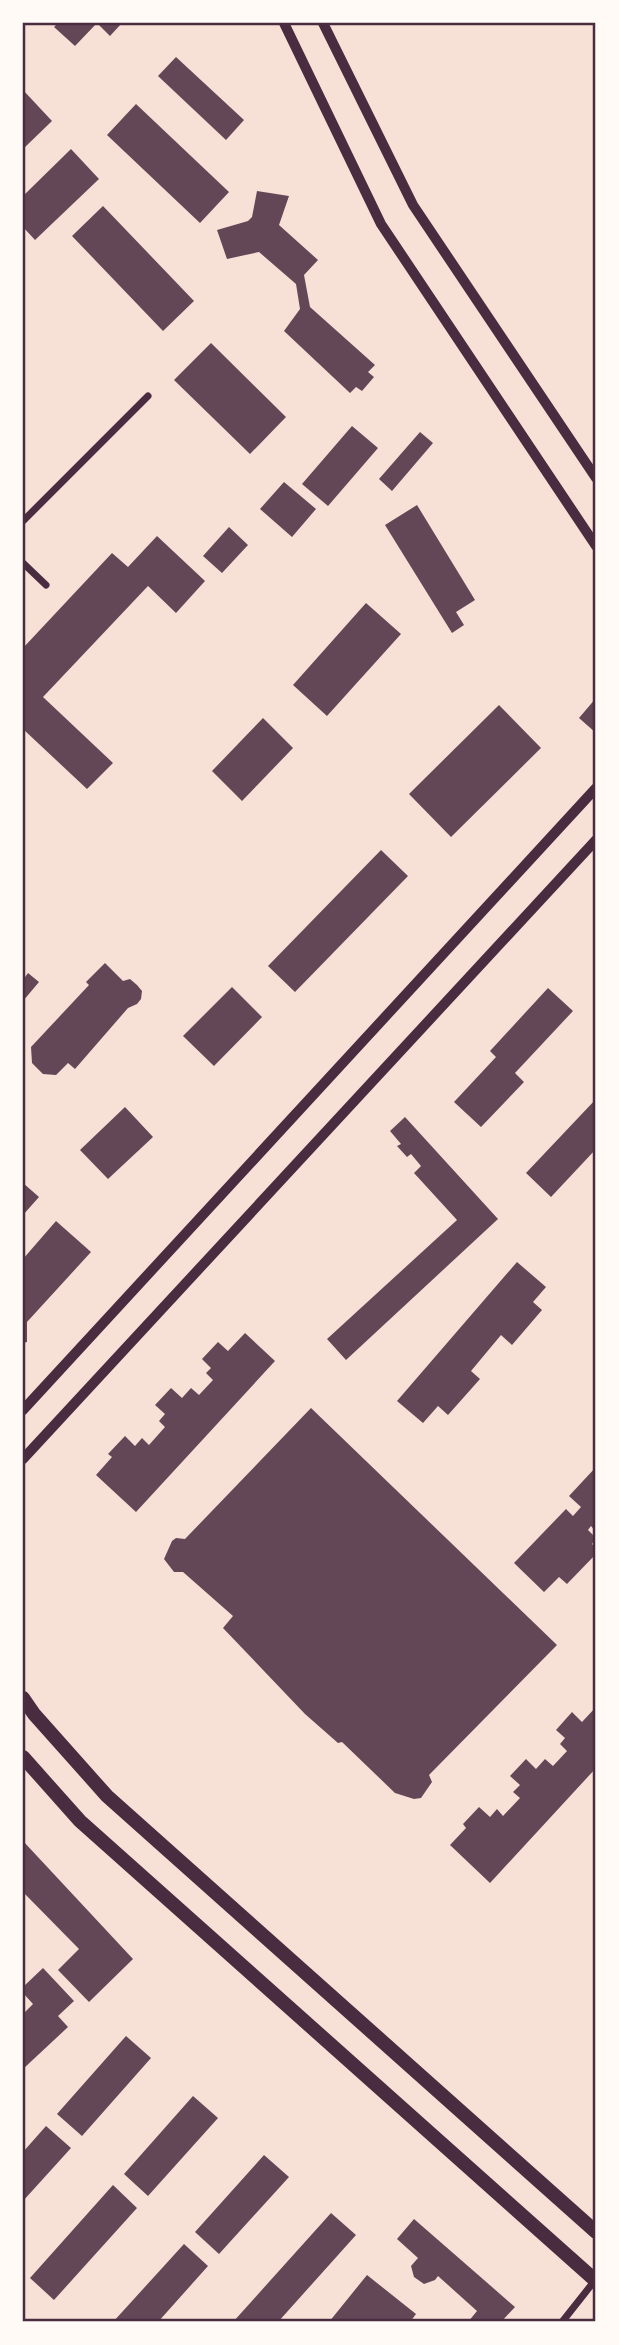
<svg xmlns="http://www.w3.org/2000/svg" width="619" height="2345" viewBox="0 0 619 2345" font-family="Georgia,serif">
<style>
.building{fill:#644757}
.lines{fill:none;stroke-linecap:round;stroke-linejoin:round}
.minor{stroke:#4a2c40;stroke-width:7}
.tertiary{stroke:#4a2c40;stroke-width:10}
.secondary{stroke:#4a2c40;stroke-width:10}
.trunk{stroke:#4a2c40;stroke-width:14}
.neatline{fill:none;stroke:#4a2c40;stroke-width:2.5}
</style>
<rect width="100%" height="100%" fill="#f7e1d7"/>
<!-- building -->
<path class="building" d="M 58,23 L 122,23 L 110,36 L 97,23 L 75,46 L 54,27 Z
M 176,57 L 244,120 L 226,140 L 158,76 Z
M 23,90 L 52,121 L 23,149 Z
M 136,104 L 229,192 L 200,223 L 107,135 Z
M 71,149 L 99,179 L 35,240 L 23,227 L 23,196 Z
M 257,191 L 289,196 L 279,225 L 318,260 L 304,275 L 310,307 L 375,365 L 368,372 L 374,377 L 362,391 L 356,387 L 350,393 L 284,331 L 300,309 L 296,284 L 259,252 L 227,259 L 217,230 L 248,221 L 252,217 Z
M 103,206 L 194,301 L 163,331 L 72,236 Z
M 211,343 L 286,417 L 250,454 L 174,380 Z
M 352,426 L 378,448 L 328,506 L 302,484 Z
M 420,432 L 433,443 L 392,491 L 379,479 Z
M 284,482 L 316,509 L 292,537 L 260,509 Z
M 417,505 L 475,600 L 456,612 L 464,625 L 452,633 L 385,525 Z
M 229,527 L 248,545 L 222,573 L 203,556 Z
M 157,536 L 205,581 L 176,613 L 148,586 L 43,697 L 113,763 L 87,789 L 23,729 L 23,648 L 112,553 L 128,567 Z
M 366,603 L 401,634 L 327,716 L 293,685 Z
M 596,698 L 596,733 L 579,718 Z
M 499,705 L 541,748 L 451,837 L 409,794 Z
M 263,718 L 293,748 L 242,801 L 212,771 Z
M 381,850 L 408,876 L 295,992 L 268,966 Z
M 105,963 L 123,981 L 130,979 L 137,985 L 142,991 L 141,999 L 137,1004 L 128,1008 L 75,1069 L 68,1063 L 56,1075 L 43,1074 L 32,1063 L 31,1047 L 89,985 L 86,982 Z
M 28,973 L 39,982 L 23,1001 L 23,980 Z
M 232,987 L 262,1017 L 214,1066 L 183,1036 Z
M 548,988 L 573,1011 L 515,1073 L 524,1082 L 481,1127 L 454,1102 L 496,1057 L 490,1051 Z
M 596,1099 L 596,1149 L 551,1197 L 526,1173 Z
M 125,1107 L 153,1137 L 108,1179 L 80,1150 Z
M 405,1117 L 498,1219 L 346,1360 L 327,1339 L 457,1220 L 414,1173 L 421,1166 L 411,1154 L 407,1157 L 397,1146 L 401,1144 L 390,1131 Z
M 23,1183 L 39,1197 L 23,1215 Z
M 56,1221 L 91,1252 L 27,1322 L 27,1342 L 23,1343 L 23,1259 Z
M 517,1262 L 546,1287 L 533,1302 L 542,1310 L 512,1345 L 501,1335 L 471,1371 L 480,1379 L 448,1415 L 438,1406 L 423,1423 L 397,1401 Z
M 245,1333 L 275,1361 L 136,1512 L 96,1475 L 112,1457 L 108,1454 L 125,1436 L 135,1446 L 142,1438 L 149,1445 L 165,1427 L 159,1421 L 165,1414 L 155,1405 L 171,1388 L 182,1398 L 191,1388 L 199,1395 L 213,1380 L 206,1373 L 211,1368 L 202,1359 L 218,1342 L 228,1351 Z
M 311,1408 L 557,1645 L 429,1775 L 432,1782 L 421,1798 L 414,1799 L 395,1793 L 342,1742 L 338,1743 L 305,1714 L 223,1628 L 233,1616 L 183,1572 L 174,1572 L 164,1559 L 172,1541 L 176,1538 L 185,1539 Z
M 596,1467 L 596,1532 L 591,1526 L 588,1530 L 596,1538 L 592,1544 L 596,1548 L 596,1554 L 567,1584 L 559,1577 L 544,1592 L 514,1563 L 566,1509 L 573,1516 L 581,1507 L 569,1496 Z
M 596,1707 L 596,1768 L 490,1883 L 450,1845 L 466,1828 L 463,1824 L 479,1807 L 490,1817 L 497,1809 L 503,1816 L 520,1798 L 513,1792 L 520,1785 L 510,1776 L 526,1759 L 536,1769 L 545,1759 L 553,1766 L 567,1751 L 560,1744 L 565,1738 L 556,1730 L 572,1712 L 582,1722 Z
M 23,1841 L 133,1959 L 89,2002 L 58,1970 L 79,1949 L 23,1892 Z
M 43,1968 L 74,2001 L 58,2016 L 68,2027 L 23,2069 L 23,2014 L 33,2004 L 23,1993 L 23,1987 Z
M 126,2036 L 151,2058 L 82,2136 L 57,2114 Z
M 193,2096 L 218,2118 L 148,2196 L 124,2174 Z
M 46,2126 L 71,2148 L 23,2201 L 23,2152 Z
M 264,2155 L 289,2177 L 219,2254 L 195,2232 Z
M 113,2185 L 137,2208 L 54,2300 L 30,2278 Z
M 331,2213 L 356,2235 L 278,2322 L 233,2322 Z
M 414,2219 L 515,2307 L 501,2322 L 468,2322 L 477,2311 L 438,2276 L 435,2280 L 424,2284 L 414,2277 L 411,2266 L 418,2258 L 397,2239 Z
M 184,2244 L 208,2266 L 158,2322 L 113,2322 Z
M 367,2275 L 416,2314 L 410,2322 L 329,2322 Z"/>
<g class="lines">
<!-- minor -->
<path class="minor" d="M 23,521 L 148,396
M 23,563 L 46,585
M 562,2322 L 596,2279"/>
<!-- tertiary -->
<path class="tertiary" d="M 23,1410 L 596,788
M 23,1459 L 596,840"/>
<!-- secondary -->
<path class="secondary" d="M 284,23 L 381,224 L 596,546
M 323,23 L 413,205 L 596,478"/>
<!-- trunk -->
<path class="trunk" d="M 23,1698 L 34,1714 L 107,1796 L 596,2232
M 23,1757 L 80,1821 L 596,2281"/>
</g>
<!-- border -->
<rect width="619" height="2345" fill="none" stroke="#fffaf5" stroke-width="49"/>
<rect x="24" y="24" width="570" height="2296" class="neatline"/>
</svg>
